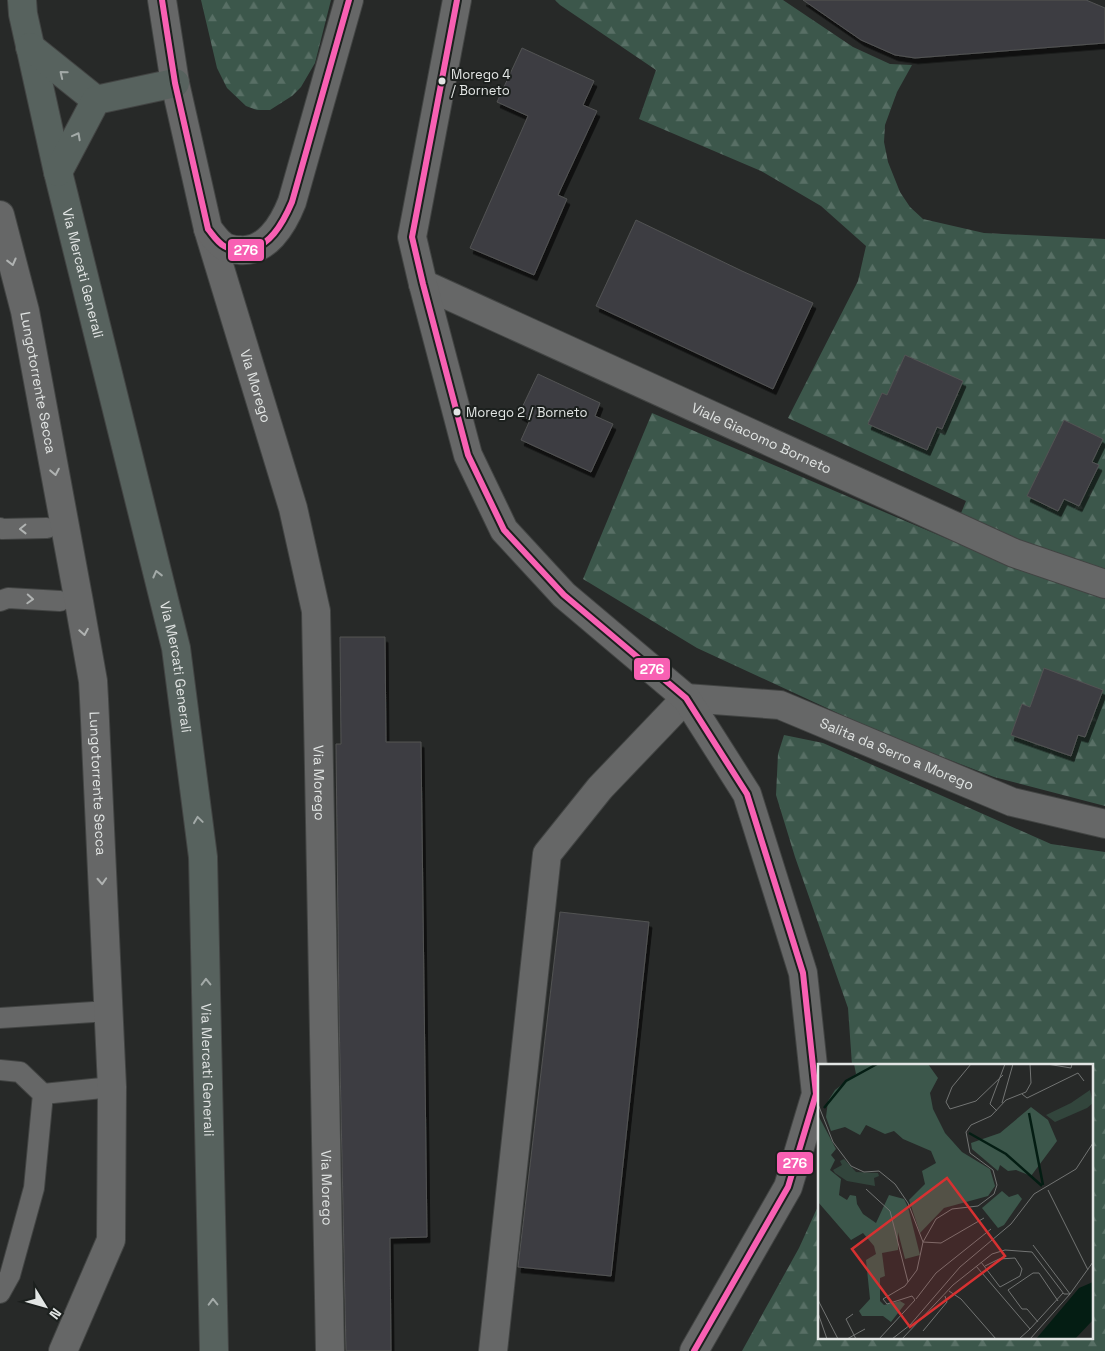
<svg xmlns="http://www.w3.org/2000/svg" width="1105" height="1351" viewBox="0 0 1105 1351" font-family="'Space Grotesk',sans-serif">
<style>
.forest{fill:url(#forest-firs)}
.building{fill:#3e3e43;stroke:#525353;filter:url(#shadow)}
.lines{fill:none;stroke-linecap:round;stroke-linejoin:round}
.service-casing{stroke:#424443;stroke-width:22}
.minor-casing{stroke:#424443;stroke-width:30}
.tertiary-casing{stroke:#424443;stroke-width:30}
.secondary-casing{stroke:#424443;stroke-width:30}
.primary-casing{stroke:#424443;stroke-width:30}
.service{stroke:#666767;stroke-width:20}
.minor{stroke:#666767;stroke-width:28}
.tertiary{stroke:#666767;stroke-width:28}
.secondary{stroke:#666767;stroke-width:28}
.primary{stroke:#57625e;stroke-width:28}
.bus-1-casing{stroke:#1c201e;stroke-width:10}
.bus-1{stroke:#f860b3;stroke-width:6}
.oneway{stroke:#a3aaa8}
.oneway2{stroke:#b0b3b2}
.bus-dot{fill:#e2e5e4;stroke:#1c201e;stroke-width:2}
.labels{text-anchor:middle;stroke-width:4;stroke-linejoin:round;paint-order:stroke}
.bus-label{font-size:13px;fill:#e2e5e4;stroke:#1c201e;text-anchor:start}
.street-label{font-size:14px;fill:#e2e5e4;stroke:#1c201e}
.inset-river{fill:none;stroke:#041d13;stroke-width:2.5}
.inset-road{fill:none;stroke:#727473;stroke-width:1}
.view{fill:#d73131;fill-opacity:0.15;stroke:#d73131;stroke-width:2.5}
.inset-edge{fill:none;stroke:#e2e5e4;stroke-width:2.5}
.line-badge{stroke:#1c201e;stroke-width:2}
.badge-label{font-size:14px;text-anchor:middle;font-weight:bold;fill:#fff}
</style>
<defs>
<pattern id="forest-firs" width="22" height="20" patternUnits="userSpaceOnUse" patternTransform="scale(1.25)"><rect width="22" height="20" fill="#3c574b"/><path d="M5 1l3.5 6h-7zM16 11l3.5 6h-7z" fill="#586f65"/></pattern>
<filter id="shadow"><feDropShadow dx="3" dy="5.5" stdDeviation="0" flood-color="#0009"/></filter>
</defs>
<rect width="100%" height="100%" fill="#272928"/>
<!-- forest -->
<path class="forest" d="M 201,0 L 331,0 L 315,63 L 301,87 L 292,96 L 270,110 L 257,110 L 246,106 L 227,88 L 217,68 Z
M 555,0 L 783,0 L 853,47 L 890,64 L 912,65 L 897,92 L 885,125 L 884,142 L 888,162 L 900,192 L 910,207 L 923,219 L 984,233 L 1105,239 L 1105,806 L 994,777 L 885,735 L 697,648 L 583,579 L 652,413 L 950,540 L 966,501 L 788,418 L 858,281 L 866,246 L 821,206 L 761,171 L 639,119 L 656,70 L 560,5 Z
M 784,735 L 823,743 L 1051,844 L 1105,852 L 1105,1351 L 742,1351 L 799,1248 L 819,1204 L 819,1337 L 1091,1337 L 1091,1065 L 852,1065 L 848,1008 L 795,857 L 776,795 L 778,754 Z"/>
<!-- building -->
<path class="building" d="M 803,0 L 1086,0 L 1105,8 L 1105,43 L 915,58 L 895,55 L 861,40 Z
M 522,48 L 594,81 L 583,105 L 597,111 L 558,195 L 567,199 L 534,275 L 470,248 L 528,116 L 497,102 Z
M 636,220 L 742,271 L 813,303 L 773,389 L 596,306 Z
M 905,355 L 963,381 L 942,429 L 937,427 L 927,450 L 868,424 L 882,393 L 887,395 Z
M 538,374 L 600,403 L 595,416 L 613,424 L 591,472 L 521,440 L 530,420 L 519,414 Z
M 1064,420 L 1103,439 L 1092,462 L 1099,465 L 1079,506 L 1064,499 L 1058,511 L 1027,496 Z
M 340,637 L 385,637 L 386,742 L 421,742 L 427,1237 L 390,1238 L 391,1351 L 346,1351 L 339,1015 L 336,744 L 341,744 Z
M 1044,668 L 1103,690 L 1085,737 L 1078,735 L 1071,756 L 1011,735 L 1022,704 L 1030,707 Z
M 560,912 L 649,922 L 611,1276 L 518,1267 Z"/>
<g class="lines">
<defs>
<path id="service" d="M 0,528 L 2,529 L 47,528
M 0,601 L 8,598 L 60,601
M 0,1018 L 109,1011
M 0,1070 L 20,1072 L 43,1094
M 43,1094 L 112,1087
M 0,1293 L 10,1275 L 34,1188 L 43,1094"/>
<g id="minor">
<path id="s1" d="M 208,229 L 293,508 L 316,611 L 330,1351"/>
<path id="s2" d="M 423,284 L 1014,553 L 1105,584"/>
<path id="s3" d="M 493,1351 L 547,854 L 600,788 L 686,698 L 780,705 L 1012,802 L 1105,824"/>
</g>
<path id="tertiary" d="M 162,0 L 175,83 L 208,229 C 212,234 216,240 221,244 C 225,248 233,250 239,250 C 266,253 283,225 292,202 L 349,0
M 457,0 L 412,237 L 423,284 L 468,455 L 504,530 L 564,595 L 686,698 L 747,794 L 803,973 L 816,1094 L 788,1187 L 694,1351"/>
<g id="secondary">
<path id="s4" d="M 0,215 L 25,311 L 79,602 L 93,681 L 94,699 L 112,1087 L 111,1240 L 63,1351"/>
</g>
<g id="primary">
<path id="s5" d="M 22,0 L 23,14 L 58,172 L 176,648 L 203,857 L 214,1351"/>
<path d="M 30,47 L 96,100"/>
<path d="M 58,172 L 96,100 L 175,83"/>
</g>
</defs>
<!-- service casing -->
<use href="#service" class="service-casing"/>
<!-- minor casing -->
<use href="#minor" class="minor-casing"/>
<!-- tertiary casing -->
<use href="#tertiary" class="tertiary-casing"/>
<!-- secondary casing -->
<use href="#secondary" class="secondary-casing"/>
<!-- primary casing -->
<use href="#primary" class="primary-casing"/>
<!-- service -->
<use href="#service" class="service"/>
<!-- minor -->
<use href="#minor" class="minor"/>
<!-- tertiary -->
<use href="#tertiary" class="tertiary"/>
<!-- secondary -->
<use href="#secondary" class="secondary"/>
<!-- primary -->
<use href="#primary" class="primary"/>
<defs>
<path id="bus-1" d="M 162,0 L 175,83 L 208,229 C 213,235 217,242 224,246 C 230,250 237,250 244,250 C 269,249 283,223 292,202 L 349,0
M 457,0 L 412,237 L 423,284 L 468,455 L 504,530 L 564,595 L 686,698 L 747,794 L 803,973 L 816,1094 L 788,1187 L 694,1351"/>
</defs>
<!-- bus-1 casing -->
<use href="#bus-1" class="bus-1-casing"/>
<!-- bus-1 -->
<use href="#bus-1" class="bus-1"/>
</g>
<!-- one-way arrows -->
<defs><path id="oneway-chevron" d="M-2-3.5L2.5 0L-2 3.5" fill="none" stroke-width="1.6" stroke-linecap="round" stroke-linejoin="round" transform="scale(1.25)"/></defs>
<g class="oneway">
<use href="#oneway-chevron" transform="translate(63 74) rotate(-141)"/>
<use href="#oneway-chevron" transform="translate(77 136) rotate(-62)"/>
<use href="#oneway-chevron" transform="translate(157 574) rotate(-104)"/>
<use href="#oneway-chevron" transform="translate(198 820) rotate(-98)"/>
<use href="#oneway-chevron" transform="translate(206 982) rotate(-91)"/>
<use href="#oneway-chevron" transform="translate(213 1302) rotate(-91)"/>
</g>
<g class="oneway2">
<use href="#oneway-chevron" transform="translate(12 262) rotate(76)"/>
<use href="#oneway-chevron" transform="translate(55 472) rotate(79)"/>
<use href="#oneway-chevron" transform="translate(23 529) rotate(179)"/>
<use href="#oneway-chevron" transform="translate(30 599) rotate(3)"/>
<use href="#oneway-chevron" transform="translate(84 632) rotate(80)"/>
<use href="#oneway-chevron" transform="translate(102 881) rotate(87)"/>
</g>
<!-- markers -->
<g class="bus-dot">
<circle cx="442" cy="81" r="4.5"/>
<circle cx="457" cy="412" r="4.5"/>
</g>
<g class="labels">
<!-- bus labels -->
<g class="bus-label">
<text x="451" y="79">Morego 4<tspan x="451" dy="16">/ Borneto</tspan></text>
<text x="466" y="417">Morego 2 / Borneto</text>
</g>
<!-- street labels -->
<g class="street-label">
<text dy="5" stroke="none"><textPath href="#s5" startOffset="280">Via Mercati Generali</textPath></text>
<text dy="5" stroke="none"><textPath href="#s4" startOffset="172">Lungotorrente Secca</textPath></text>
<text dy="5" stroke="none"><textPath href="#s1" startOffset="164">Via Morego</textPath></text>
<text dy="5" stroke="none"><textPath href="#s2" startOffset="372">Viale Giacomo Borneto</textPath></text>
<text dy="5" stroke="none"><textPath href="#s5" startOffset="685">Via Mercati Generali</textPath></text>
<text dy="5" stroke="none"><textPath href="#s3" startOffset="930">Salita da Serro a Morego</textPath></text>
<text dy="5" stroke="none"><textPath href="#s4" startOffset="578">Lungotorrente Secca</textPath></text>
<text dy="5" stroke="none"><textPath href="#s1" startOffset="569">Via Morego</textPath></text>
<text dy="5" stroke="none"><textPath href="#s5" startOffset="1090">Via Mercati Generali</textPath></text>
<text dy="5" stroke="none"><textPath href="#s1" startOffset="974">Via Morego</textPath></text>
</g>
</g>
<!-- overview -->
<g transform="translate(818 1064)">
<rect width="275" height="275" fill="#272928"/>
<path d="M 26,95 L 38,108 L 60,109 L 61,112 L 56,114 L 57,122 L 29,117 L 17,109 L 15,106 L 24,101 L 22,97 Z" fill="#32453c"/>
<path d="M 36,0 L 110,0 L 120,14 L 112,29 L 115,45 L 127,69 L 144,88 L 172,105 L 177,122 L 170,132 L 126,144 L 102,169 L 91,136 L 107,120 L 104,107 L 118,99 L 113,87 L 85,75 L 76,67 L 67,70 L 48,61 L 42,71 L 27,63 L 13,67 L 8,53 L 10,37 L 17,26 L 38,10 ZM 213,43 L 230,56 L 239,77 L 213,112 L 198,106 L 190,107 L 182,101 L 180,107 L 154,85 L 153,79 L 182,69 ZM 0,51 L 18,85 L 13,91 L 17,96 L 12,106 L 23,115 L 21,131 L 29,136 L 32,131 L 38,132 L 39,140 L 45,150 L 58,159 L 71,131 L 86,135 L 90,143 L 102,191 L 87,195 L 80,168 L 80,186 L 64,189 L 67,212 L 62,214 L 62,237 L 66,241 L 82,237 L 87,240 L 73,258 L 65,252 L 44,252 L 41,247 L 52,235 L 48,196 L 58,190 L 56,182 L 45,169 L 33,176 L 0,138 ZM 184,127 L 191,133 L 200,130 L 204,135 L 186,161 L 180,164 L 164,144 Z" fill="#3c574b"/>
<path d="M 272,26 L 275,39 L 269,44 L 237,58 L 228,51 L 253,39 Z" fill="#32453c"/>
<path d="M 275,218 L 275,256 L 257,275 L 218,275 L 261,224 Z" fill="#041d13"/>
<path class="inset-river" d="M 6,44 L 28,17 L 59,0M 211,49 L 225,121M 151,69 L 188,90 L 224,122"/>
<path class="inset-road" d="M 153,0 L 134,23 L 128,38 L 132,45 L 158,37 L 185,11M 229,0 L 253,4 L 254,0M 204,30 L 209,34 L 260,9 L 266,17M 184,39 L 195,0M 0,40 L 15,78 L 33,102 L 46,108 L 61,107 L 77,120 L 90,139 L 105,178 L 123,179 L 166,154M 179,47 L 172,40 L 187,0M 48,125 L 72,147 L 90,218M 230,126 L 270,206M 215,181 L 252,230M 163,198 L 182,223 L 202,212 L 204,205 L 197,194 L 181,195 L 167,202M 158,202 L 212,265 L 201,275M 131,227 L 143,235 L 178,275M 98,235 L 118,209 L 173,165M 0,236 L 20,275M 0,249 L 9,275M 35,250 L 28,255 L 38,275M 220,258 L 209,245 L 204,245 L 190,226 L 215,209 L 221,209 L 240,237M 212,265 L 245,229M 105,267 L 129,238 L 127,232M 29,275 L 47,265M 61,275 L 97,236 L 94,232 L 69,240 L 65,235 L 87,222 L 99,206 L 105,178 L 118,155 L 134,145 L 160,142 L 176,130 L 179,121 L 175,106 L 152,89 L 148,68 L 153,61 L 173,52 L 188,36 L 208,28 L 213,19 L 212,0M 74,275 L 92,261 L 142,203 L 193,160 L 216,130 L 258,105 L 275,79M 84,275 L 135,221 L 174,190 L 187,186 L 214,188 L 246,230 L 252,230 L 275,198M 212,275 L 252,230"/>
<path class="view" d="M 129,114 L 187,192 L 92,263 L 34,185 Z"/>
<rect width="275" height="275" class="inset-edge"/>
</g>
<g class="line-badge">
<rect x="227" y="238" width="38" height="24" rx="5" fill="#f860b3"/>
<rect x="633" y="657" width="38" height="24" rx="5" fill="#f860b3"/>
<rect x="776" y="1151" width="38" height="24" rx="5" fill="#f860b3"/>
</g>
<g class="badge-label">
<text x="246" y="255">276</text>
<text x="652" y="674">276</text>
<text x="795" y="1168">276</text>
</g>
<!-- north arrow -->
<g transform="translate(45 1306) rotate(127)" stroke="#1c201e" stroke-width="4" paint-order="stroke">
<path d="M0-4L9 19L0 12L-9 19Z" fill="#e2e5e4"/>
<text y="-8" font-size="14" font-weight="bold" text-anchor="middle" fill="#e2e5e4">N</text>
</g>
</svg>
